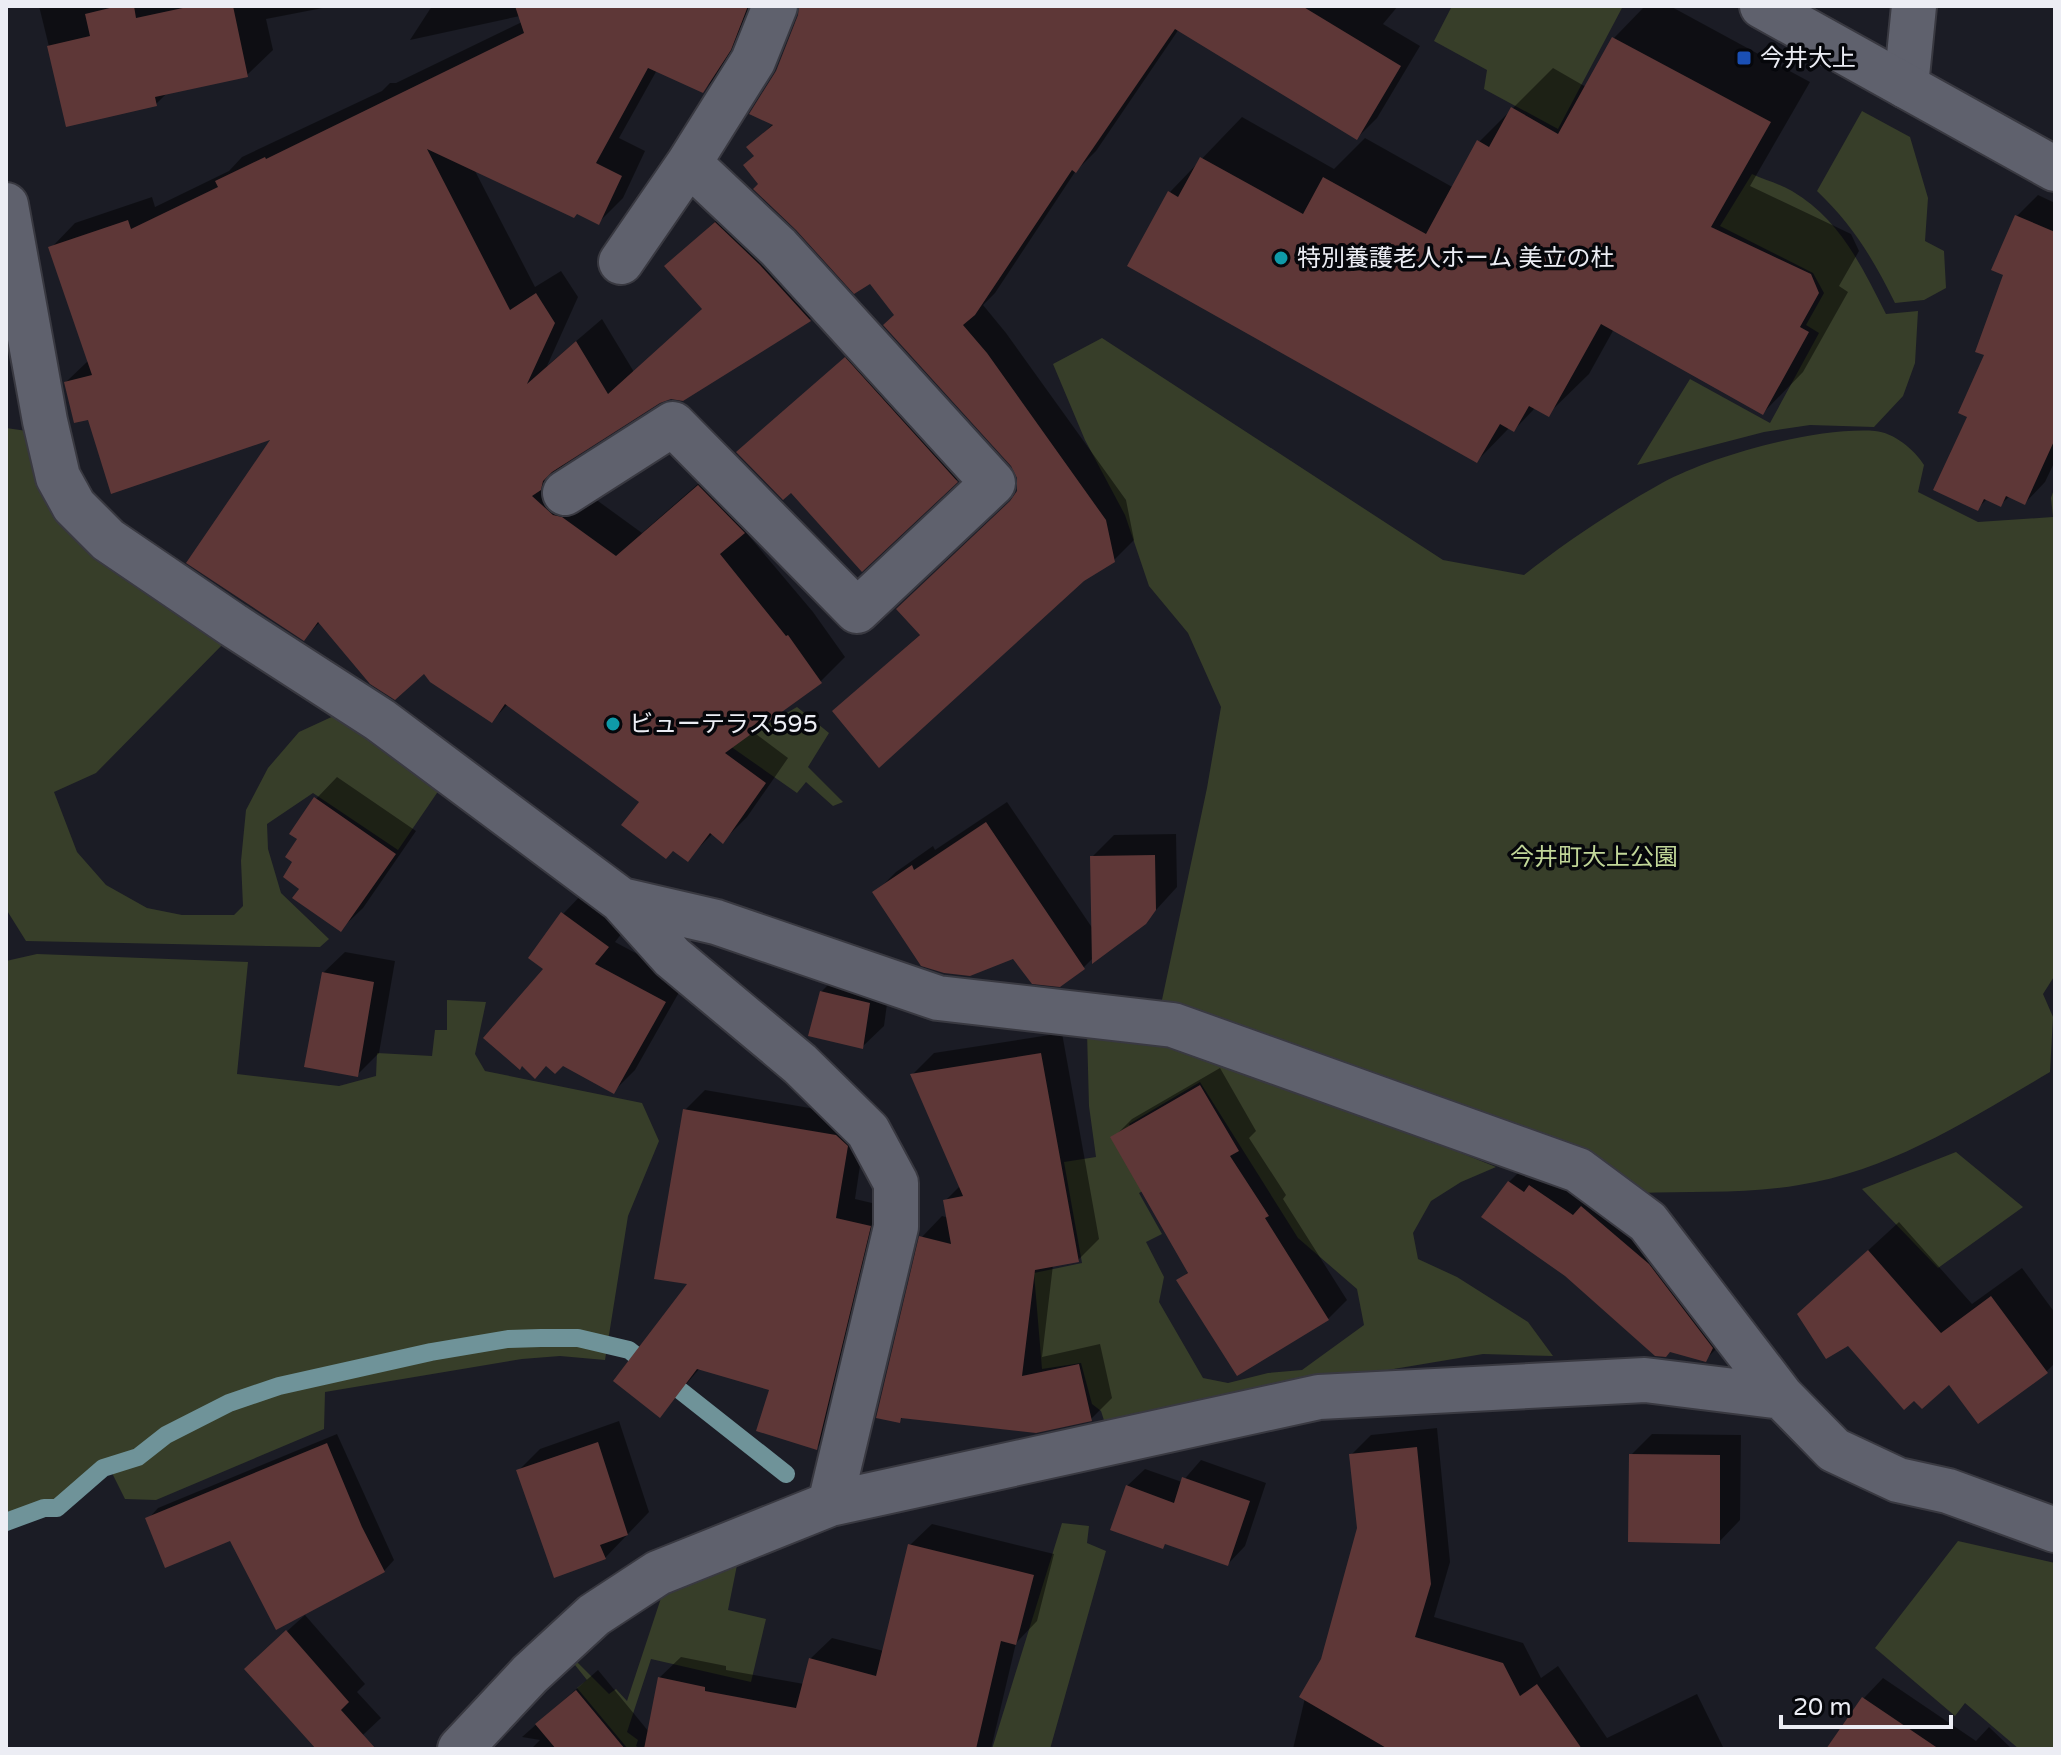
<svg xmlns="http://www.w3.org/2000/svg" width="2061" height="1755" viewBox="0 0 2061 1755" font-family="'Varela Round','Noto Sans JP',sans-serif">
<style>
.green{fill:#373e29;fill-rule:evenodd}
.shadow{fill:#0007}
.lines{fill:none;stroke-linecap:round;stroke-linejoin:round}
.stream{stroke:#6f9399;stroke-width:18}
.building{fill:#5e3737}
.street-casing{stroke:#393941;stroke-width:48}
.secondary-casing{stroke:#393941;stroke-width:48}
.street{stroke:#5f616d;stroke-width:44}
.secondary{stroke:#5f616d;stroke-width:44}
.transit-dot{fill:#1a4fb4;stroke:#06070b;stroke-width:3}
.culture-dot{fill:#0f9aa8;stroke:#06070b;stroke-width:3}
.labels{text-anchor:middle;stroke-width:7;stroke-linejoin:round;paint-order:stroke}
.poi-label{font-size:24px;fill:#ecedf4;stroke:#06070b;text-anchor:start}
.park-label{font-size:24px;fill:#c1d698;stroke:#06070b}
</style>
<rect width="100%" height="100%" fill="#1b1c25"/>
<!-- green -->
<path class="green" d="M 1452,6 L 1623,6 L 1558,129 L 1484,89 L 1487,70 L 1434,41 Z
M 1862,111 L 1910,137 L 1928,198 L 1925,241 L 1944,251 L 1946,288 L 1924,300 L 1895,303 C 1874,260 1852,224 1817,191 Z
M 1752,174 C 1765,180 1780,184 1792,191 C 1840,219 1862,267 1886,314 L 1918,311 L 1915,363 L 1903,396 L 1874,427 L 1810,425 L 1764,432 L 1637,465 L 1690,379 L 1770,423 L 1819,333 L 1806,325 L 1824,293 L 1813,273 L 1720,226 Z
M 1102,338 L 1443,560 L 1524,575 C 1566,542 1615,509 1662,483 C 1714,455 1816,427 1875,431 C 1893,432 1915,450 1924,465 L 1918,492 L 1978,522 L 2053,517 L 2051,498 L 2055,486 L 2055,975 L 2043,994 L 2053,1017 L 2050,1072 C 1970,1119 1892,1170 1799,1185 C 1747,1194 1691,1191 1639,1193 L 1611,1167 L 1564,1154 L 1159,1014 L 1207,788 L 1221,707 L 1188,633 L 1149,586 L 1125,515 L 1085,440 L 1053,364 Z
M 6,428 L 27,431 L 226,641 L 96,773 L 54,792 L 77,852 L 106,885 L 147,908 L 182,915 L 234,915 L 243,906 L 241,861 L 246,810 L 268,768 L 299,732 L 338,714 L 439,790 L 398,850 L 313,793 L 267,824 L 268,849 L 281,893 L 329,939 L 320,947 L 26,941 L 6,909 Z
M 535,573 L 759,729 L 797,707 L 829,733 L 808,767 L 843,802 L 833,806 L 806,782 L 797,793 L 539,612 Z
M 37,954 L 248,962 L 237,1074 L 339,1086 L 376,1076 L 377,1053 L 432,1056 L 435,1030 L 447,1030 L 447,1000 L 486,1002 L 475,1054 L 485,1071 L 642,1103 L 659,1141 L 628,1216 L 605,1360 L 560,1356 L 522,1359 L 325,1392 L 324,1429 L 156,1500 L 125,1499 L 112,1473 L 96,1464 L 53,1501 L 6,1515 L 6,961 Z
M 1087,1032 L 1171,1036 L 1496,1167 L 1461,1182 L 1431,1201 L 1413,1233 L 1418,1259 L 1457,1277 L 1528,1322 L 1553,1356 L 1483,1354 L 1316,1382 L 1108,1433 L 1101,1411 L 1092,1404 L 1081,1363 L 1042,1369 L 1034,1273 L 1082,1263 L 1064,1162 L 1096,1157 L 1089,1106 ZM 1200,1082 L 1298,1238 L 1357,1289 L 1364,1325 L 1302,1370 L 1268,1373 L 1228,1383 L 1203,1378 L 1159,1302 L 1164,1277 L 1146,1242 L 1162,1234 L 1139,1193 L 1150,1187 L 1147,1155 L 1129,1124 Z
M 1956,1152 L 2023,1207 L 1938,1268 L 1862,1189 Z
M 1062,1523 L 1089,1526 L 1087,1543 L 1106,1551 L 1050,1749 L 992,1749 Z
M 1958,1541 L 2055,1563 L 2055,1749 L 2019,1749 L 1965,1703 L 1955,1716 L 1875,1648 Z
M 738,1560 L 728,1610 L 766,1619 L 751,1682 L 651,1659 L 627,1732 L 638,1740 L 636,1746 L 641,1749 L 628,1749 L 577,1688 L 587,1680 L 575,1665 L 575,1660 L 609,1694 L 616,1689 L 627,1701 L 663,1592 Z"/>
<!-- shadow -->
<path class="shadow" d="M 39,6 L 333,6 L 266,19 L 273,50 L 247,75 L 168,92 L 156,104 L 68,124 Z
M 432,6 L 761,6 L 727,66 L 703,91 L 657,70 L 619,138 L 645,151 L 623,198 L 599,222 L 474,169 L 535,287 L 561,271 L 578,297 L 547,366 L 602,319 L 634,372 L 704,308 L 666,266 L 740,199 L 834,295 L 810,319 L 682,399 L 671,397 L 659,401 L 565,464 L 557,472 L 577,491 L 587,493 L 642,533 L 723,462 L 767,507 L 744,530 L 813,612 L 845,657 L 821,681 L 752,731 L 788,758 L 747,817 L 723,841 L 713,833 L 687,860 L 642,801 L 508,704 L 492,721 L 424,671 L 320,622 L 304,638 L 275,436 L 90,418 L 66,382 L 89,360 L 51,248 L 75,223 L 152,197 L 155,207 L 229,171 L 242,157 L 382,91 L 390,83 L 396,83 L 522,22 L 520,16 L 410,40 Z
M 811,6 L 1398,6 L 1383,24 L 1420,46 L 1377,118 L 1357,138 L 1179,29 L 1096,151 L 1075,172 L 995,293 L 983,305 L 1006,333 L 1126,500 L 1134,540 L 1114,560 L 834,711 L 922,633 L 1013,500 L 1019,490 L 1019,476 L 871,281 L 760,184 L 755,155 L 749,147 L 774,123 L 781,63 Z
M 1645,6 L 1670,6 L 1810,82 L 1750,186 L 1851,234 L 1859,251 L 1839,286 L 1848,292 L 1803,372 L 1763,413 L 1614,329 L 1589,374 L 1548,414 L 1536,407 L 1514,430 L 1510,427 L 1477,461 L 1170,192 L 1242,117 L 1334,169 L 1365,138 L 1454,188 L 1479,142 L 1553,68 L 1586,87 L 1614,38 Z
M 2038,195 L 2055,203 L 2055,461 L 2045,482 L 2025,503 L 2010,496 L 2000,505 L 1987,499 L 1977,509 L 1970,416 L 2006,273 L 2017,216 Z
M 856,349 L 967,470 L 862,569 L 749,442 Z
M 337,777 L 416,831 L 363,908 L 341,929 L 301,889 L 295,862 L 300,838 L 316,799 Z
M 1007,802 L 1093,929 L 1092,857 L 1114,835 L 1176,834 L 1177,887 L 1145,922 L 1094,957 L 1084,967 L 1014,956 L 875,893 L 896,872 L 933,846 L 935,850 Z
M 584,892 L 629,924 L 615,942 L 686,980 L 635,1070 L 613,1092 L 546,969 L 563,914 Z
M 345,952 L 395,961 L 379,1053 L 357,1075 L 323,973 Z
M 843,970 L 890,982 L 884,1026 L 862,1047 L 821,992 Z
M 1062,1033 L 1099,1239 L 1078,1260 L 1053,1265 L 1042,1357 L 1100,1344 L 1112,1398 L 1091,1419 L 904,1416 L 899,1421 L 921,1238 L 942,1216 L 949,1218 L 945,1201 L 961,1185 L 913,1074 L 934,1053 Z
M 1220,1068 L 1256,1131 L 1249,1138 L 1286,1195 L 1283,1199 L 1347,1300 L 1328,1319 L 1179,1281 L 1189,1271 L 1113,1138 L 1132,1119 Z
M 705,1090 L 856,1116 L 866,1126 L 855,1199 L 889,1207 L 836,1429 L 816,1448 L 771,1389 L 700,1368 L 660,1415 L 691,1283 L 685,1110 Z
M 1528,1163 L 1602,1189 L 1725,1340 L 1705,1360 L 1509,1182 Z
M 1899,1222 L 1972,1304 L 2022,1268 L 2055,1313 L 2055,1363 L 2047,1371 L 1950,1383 L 1848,1343 L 1799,1314 Z
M 619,1421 L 649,1512 L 605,1558 L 518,1471 L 540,1449 Z
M 1437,1428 L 1450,1562 L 1434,1617 L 1523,1643 L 1541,1678 L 1558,1666 L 1607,1738 L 1697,1694 L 1724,1749 L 1293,1749 L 1308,1685 L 1323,1660 L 1359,1529 L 1351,1455 L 1371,1435 Z
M 337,1434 L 394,1560 L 384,1571 L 148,1519 L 158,1508 Z
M 1652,1434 L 1741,1435 L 1740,1520 L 1719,1542 L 1631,1455 Z
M 1201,1460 L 1266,1483 L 1245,1546 L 1228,1564 L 1166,1543 L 1162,1547 L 1127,1486 L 1145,1469 L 1182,1482 Z
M 932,1524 L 1054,1554 L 1037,1621 L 1016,1643 L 991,1749 L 531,1749 L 540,1740 L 522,1737 L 598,1670 L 649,1732 L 659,1678 L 681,1657 L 726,1666 L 726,1670 L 804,1684 L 810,1659 L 832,1638 L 884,1651 L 910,1545 Z
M 305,1615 L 365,1684 L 357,1692 L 381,1718 L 348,1749 L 319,1749 L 264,1652 Z
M 1883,1678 L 1976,1741 L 1989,1727 L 2012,1749 L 1835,1749 L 1831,1746 L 1864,1698 Z"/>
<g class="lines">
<!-- stream -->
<path class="stream" d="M 6,1522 L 44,1508 L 57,1508 L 103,1468 L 138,1457 L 166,1435 L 229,1403 L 279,1386 L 431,1352 L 508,1339 L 541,1338 L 578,1338 L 629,1350 L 786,1474"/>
</g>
<!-- building -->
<path class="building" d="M 118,6 L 134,6 L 136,18 L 192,6 L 233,6 L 248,77 L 155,97 L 157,106 L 66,127 L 47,46 L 90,36 L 85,14 Z
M 515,6 L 748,6 L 731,50 L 703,93 L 648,68 L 596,163 L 622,176 L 599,225 L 577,214 L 574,218 L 427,149 L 510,310 L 536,293 L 555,323 L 527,384 L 576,341 L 608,394 L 702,309 L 664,266 L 715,222 L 760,265 L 811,321 L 683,401 L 671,399 L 660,403 L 552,472 L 543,481 L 541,490 L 532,496 L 553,515 L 562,517 L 616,556 L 698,485 L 745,533 L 720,554 L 786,636 L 788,635 L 822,683 L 725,753 L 766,783 L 723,844 L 710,833 L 688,862 L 673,851 L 666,859 L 621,825 L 639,802 L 505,704 L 492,723 L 430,682 L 424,674 L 395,700 L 370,684 L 318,622 L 304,641 L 186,563 L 270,440 L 111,494 L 88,420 L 74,423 L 64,382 L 92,375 L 48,247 L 128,220 L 131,229 L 218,187 L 215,181 L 265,157 L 266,159 L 524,33 Z
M 799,6 L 1302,6 L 1401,66 L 1357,140 L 1175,29 L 1076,173 L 1072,170 L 975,315 L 963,325 L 987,353 L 1106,520 L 1115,562 L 1084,581 L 879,768 L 832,711 L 920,635 L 896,609 L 1010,501 L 1017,491 L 1017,478 L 1011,466 L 883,325 L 894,315 L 870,284 L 854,294 L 796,230 L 753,189 L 758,184 L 743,165 L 754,156 L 746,147 L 773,125 L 749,114 L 776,71 L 798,15 Z
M 1612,37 L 1771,122 L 1711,227 L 1811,274 L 1819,293 L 1800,327 L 1809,332 L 1763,415 L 1601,324 L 1549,417 L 1529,406 L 1514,432 L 1500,424 L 1477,463 L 1127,266 L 1168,191 L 1178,197 L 1200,157 L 1303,214 L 1323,177 L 1426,234 L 1477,140 L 1489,147 L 1511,107 L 1558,134 Z
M 2015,215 L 2055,232 L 2055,439 L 2025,505 L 2006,496 L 2001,507 L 1984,499 L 1978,511 L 1933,490 L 1967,417 L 1958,413 L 1984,355 L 1975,352 L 2003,275 L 1991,270 Z
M 845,357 L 958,482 L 862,572 L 791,493 L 783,500 L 736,452 Z
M 314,797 L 396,854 L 341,932 L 292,898 L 299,889 L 283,877 L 292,862 L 285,857 L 297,839 L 289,834 Z
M 986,822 L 1085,969 L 1060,987 L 1032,984 L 1013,959 L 970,976 L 944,973 L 921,966 L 872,892 L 912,865 L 914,870 Z
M 1155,855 L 1156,910 L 1146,924 L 1092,964 L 1090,856 Z
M 561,912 L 609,947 L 595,964 L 666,1002 L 614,1094 L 563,1066 L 555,1074 L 546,1066 L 535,1079 L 522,1066 L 520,1070 L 483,1038 L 543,969 L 528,958 Z
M 322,972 L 374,982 L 358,1077 L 304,1067 Z
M 820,991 L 870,1003 L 863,1049 L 808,1036 Z
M 1041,1053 L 1079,1262 L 1035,1270 L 1022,1376 L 1079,1364 L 1092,1421 L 1036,1433 L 901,1418 L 900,1423 L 876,1418 L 919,1236 L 951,1244 L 943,1200 L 963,1196 L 910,1074 Z
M 1200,1085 L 1239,1151 L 1230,1156 L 1269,1216 L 1265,1218 L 1329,1320 L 1237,1376 L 1176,1280 L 1188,1273 L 1110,1137 Z
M 683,1109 L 836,1135 L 848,1146 L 836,1218 L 871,1226 L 817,1450 L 756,1431 L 769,1390 L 697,1369 L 660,1418 L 613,1381 L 687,1284 L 654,1279 Z
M 1508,1181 L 1524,1192 L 1529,1185 L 1573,1215 L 1581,1206 L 1649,1264 L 1713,1348 L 1706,1362 L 1670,1352 L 1666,1357 L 1655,1356 L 1565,1276 L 1481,1217 Z
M 1868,1250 L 1941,1333 L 1991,1296 L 2048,1373 L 1978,1424 L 1949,1385 L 1922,1409 L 1914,1401 L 1904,1410 L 1848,1346 L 1826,1359 L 1797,1314 Z
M 598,1442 L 628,1535 L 600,1545 L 606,1559 L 554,1578 L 516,1470 Z
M 327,1443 L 362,1527 L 385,1572 L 276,1630 L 230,1541 L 165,1568 L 145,1518 Z
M 1417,1447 L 1431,1584 L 1415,1637 L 1503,1663 L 1520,1696 L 1537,1684 L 1582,1749 L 1388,1749 L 1299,1697 L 1321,1659 L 1357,1528 L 1349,1454 Z
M 1629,1454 L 1720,1455 L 1720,1544 L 1628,1542 Z
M 1182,1477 L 1250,1501 L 1228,1566 L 1165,1544 L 1163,1549 L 1110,1530 L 1126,1485 L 1174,1503 Z
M 908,1544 L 1034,1575 L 1016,1645 L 1001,1641 L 976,1749 L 644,1749 L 658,1677 L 705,1687 L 705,1691 L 796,1708 L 809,1658 L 876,1676 Z
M 286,1630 L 349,1702 L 341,1710 L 376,1749 L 316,1749 L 244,1669 Z
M 576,1690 L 625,1749 L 556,1749 L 535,1724 Z
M 1862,1697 L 1939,1749 L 1826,1749 Z"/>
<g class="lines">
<defs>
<path id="street" d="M 1906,86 L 1914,6
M 6,205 L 45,421 L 58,477 L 74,506 L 108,540 L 233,625 L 380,720 L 621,900 L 672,957 L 800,1064 L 868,1131 L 896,1183 L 896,1227 L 830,1504
M 621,262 L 689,163 L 753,61 L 775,6
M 565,493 L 673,424 L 857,611 L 993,483 L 778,247 L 689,163
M 621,900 L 716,922 L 938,998 L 1173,1025 L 1578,1170 L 1648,1222 L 1782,1397 L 1834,1450 L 1898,1480 L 1948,1491 L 2055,1530
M 460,1749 L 530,1674 L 594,1615 L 658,1573 L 830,1504 L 1319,1397 L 1645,1380 L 1782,1397"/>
<path id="secondary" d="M 1762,6 L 2055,169"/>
</defs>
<!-- street casing -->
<use href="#street" class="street-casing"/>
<!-- secondary casing -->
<use href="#secondary" class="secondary-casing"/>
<!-- street -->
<use href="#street" class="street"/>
<!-- secondary -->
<use href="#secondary" class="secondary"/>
</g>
<!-- markers -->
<rect class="transit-dot" x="1736" y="50" width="16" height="16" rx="4"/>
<g class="culture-dot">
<circle cx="1281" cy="258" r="8"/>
<circle cx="613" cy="724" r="8"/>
</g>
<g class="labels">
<!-- poi labels -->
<g class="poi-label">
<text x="1760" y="66">今井大上</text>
<text x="1297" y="266">特別養護老人ホーム 美立の杜</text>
<text x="629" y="732">ビューテラス595</text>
</g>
<!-- park labels -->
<g class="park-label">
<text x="1594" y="865">今井町大上公園</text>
</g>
</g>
<!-- border -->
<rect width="2061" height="1755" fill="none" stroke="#ecedf4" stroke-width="16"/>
<!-- scale -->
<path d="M1781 1715v12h170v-12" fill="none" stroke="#ecedf4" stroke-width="4"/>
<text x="1793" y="1715" font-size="24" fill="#ecedf4" stroke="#06070b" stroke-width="6" paint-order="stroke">20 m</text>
</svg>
